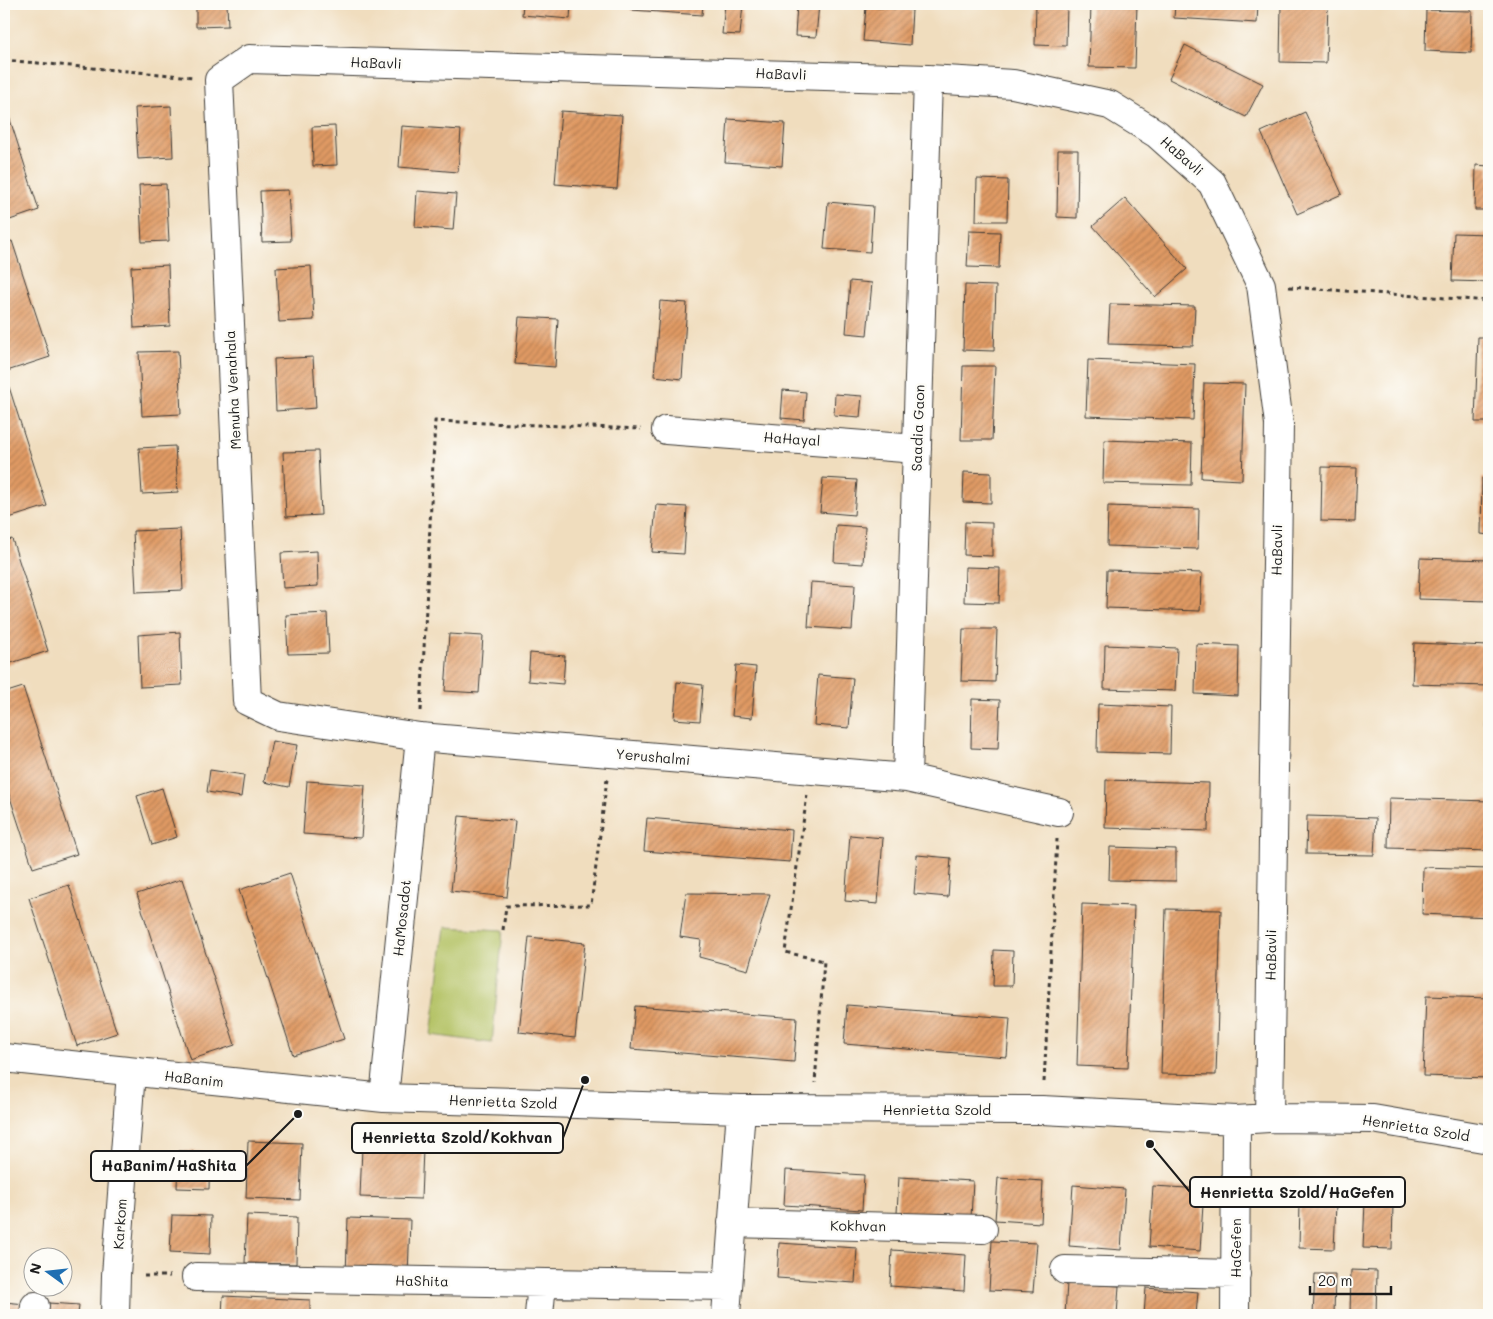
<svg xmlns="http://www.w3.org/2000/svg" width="1493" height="1319" viewBox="0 0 1493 1319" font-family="Mali,sans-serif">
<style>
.pitch{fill:#b4c265;stroke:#686f40}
.building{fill:url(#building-hatch)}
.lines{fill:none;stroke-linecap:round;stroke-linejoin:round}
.minor-casing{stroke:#3c3934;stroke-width:30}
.path{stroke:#3c3934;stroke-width:3;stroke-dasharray:4 4;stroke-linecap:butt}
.minor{stroke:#fff;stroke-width:28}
.labels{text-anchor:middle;stroke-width:5;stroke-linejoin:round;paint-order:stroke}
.street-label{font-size:14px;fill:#1c1c1c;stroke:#fdfcf7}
.leader{fill:none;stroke:#1c1c1c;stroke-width:2}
.callout-dot{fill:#1c1c1c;stroke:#fdfcf7;stroke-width:2}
.callout{fill:#fdfcf7;stroke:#1c1c1c;stroke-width:2}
.callout-label{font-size:15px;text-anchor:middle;font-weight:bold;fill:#1c1c1c}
</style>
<defs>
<pattern id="building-hatch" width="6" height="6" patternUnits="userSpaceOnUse" patternTransform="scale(1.25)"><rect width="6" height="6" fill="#e09a64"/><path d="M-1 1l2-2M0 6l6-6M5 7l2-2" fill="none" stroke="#b57d52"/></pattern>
</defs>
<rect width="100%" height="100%" fill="#fdfcf7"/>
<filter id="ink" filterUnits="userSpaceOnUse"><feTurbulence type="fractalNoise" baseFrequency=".02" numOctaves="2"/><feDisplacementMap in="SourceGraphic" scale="10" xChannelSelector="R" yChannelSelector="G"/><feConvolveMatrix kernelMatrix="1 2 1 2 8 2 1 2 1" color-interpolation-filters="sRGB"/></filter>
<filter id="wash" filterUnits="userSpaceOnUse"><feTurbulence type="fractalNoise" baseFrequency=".0096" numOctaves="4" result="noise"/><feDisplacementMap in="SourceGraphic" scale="20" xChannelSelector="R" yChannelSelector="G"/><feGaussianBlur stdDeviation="1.12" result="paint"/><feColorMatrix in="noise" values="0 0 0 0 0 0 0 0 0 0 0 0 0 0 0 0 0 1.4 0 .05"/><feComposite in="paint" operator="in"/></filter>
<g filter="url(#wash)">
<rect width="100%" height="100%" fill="#f0ddbe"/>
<!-- pitch -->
<path class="pitch" d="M 445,927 L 503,930 L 492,1043 L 431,1035 Z"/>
<g id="blocks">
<!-- building -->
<path class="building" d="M 196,4 L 227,4 L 228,26 L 196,27 Z
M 523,4 L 571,4 L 570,19 L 522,15 Z
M 631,4 L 703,4 L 702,15 L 631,10 Z
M 725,4 L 743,4 L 740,35 L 722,34 Z
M 797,4 L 819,4 L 816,37 L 795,36 Z
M 1036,4 L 1067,4 L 1066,46 L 1035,45 Z
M 1091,4 L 1137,4 L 1135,68 L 1089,67 Z
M 1175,4 L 1258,4 L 1257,23 L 1174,18 Z
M 1281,4 L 1328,4 L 1326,63 L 1280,62 Z
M 866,7 L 912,10 L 910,45 L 863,41 Z
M 1488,8 L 1489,8 L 1489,55 L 1486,55 Z
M 1426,10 L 1472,11 L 1471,53 L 1425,51 Z
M 1185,45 L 1263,84 L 1246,117 L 1169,79 Z
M 1488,83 L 1489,83 L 1489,119 L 1486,119 Z
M 4,101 L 39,210 L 4,222 Z
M 171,106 L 173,157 L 138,159 L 135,108 Z
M 561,111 L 622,115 L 617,189 L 555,184 Z
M 1305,112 L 1342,194 L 1297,214 L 1261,132 Z
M 728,119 L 785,123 L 782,166 L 725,162 Z
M 335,126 L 337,165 L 313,166 L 312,127 Z
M 402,126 L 461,130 L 458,172 L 399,167 Z
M 1058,150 L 1078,150 L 1077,218 L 1057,217 Z
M 1476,165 L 1489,166 L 1489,210 L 1475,210 Z
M 977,179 L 1008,180 L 1007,221 L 976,221 Z
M 166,184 L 169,241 L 142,242 L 139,185 Z
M 288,190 L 291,241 L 262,242 L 260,191 Z
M 417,191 L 456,194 L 453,230 L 415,227 Z
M 1125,198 L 1187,269 L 1155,297 L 1093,226 Z
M 828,202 L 873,206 L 870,252 L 824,249 Z
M 969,231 L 1000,232 L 999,268 L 967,267 Z
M 1454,233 L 1489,234 L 1489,282 L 1452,281 Z
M 12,241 L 50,357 L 4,372 L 4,243 Z
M 168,265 L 170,326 L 134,328 L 131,267 Z
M 311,266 L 314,320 L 279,322 L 276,268 Z
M 850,281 L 872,283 L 867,335 L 846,333 Z
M 965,285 L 996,286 L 994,351 L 963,350 Z
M 660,301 L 687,303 L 682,379 L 654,376 Z
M 1110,304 L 1195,306 L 1193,346 L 1108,344 Z
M 519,317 L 558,319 L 555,367 L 515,364 Z
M 1478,337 L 1489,337 L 1489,422 L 1475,422 Z
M 178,351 L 181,414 L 142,416 L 139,352 Z
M 313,357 L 316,408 L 276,411 L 274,359 Z
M 1088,360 L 1195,364 L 1193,420 L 1086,416 Z
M 963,366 L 995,366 L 992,440 L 961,440 Z
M 1204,383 L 1245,384 L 1242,480 L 1201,478 Z
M 9,387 L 47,506 L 9,518 L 4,502 L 4,388 Z
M 783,390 L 806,392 L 804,420 L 781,418 Z
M 835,394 L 862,396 L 860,417 L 834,415 Z
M 1104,440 L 1192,443 L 1191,485 L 1103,483 Z
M 175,446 L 178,492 L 142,494 L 139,448 Z
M 318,451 L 321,515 L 286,517 L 283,452 Z
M 1322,467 L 1357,468 L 1355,522 L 1321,521 Z
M 964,472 L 991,473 L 991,503 L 963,502 Z
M 823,478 L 857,480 L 854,515 L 820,512 Z
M 1482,478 L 1489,478 L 1489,535 L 1481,534 Z
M 656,505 L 687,507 L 684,554 L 652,552 Z
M 1108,506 L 1199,509 L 1198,549 L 1107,546 Z
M 965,522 L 992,523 L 992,556 L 964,555 Z
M 836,525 L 865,527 L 863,564 L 834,562 Z
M 180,529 L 183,590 L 136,592 L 133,531 Z
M 12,539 L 48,651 L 5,665 L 4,660 L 4,541 Z
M 317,551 L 318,586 L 283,588 L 281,553 Z
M 1420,558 L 1489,560 L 1489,601 L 1418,599 Z
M 965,567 L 1000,568 L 999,603 L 964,602 Z
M 1107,570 L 1202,573 L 1200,611 L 1106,608 Z
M 811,582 L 855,585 L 852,630 L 808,627 Z
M 327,613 L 329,653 L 288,654 L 286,615 Z
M 963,629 L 997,629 L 995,682 L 961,681 Z
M 180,632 L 182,685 L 140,687 L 138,635 Z
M 449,634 L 483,636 L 479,693 L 445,691 Z
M 1414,643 L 1489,646 L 1489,686 L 1412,684 Z
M 1196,644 L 1239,646 L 1238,696 L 1195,694 Z
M 1105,645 L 1177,648 L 1175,691 L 1104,689 Z
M 530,653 L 565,656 L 563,684 L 528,681 Z
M 736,665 L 756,667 L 752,718 L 732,716 Z
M 818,675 L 853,678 L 849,728 L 814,725 Z
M 677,682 L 703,685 L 700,721 L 674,719 Z
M 23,687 L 77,854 L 33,868 L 4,779 L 4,693 Z
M 1487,698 L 1489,698 L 1489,742 L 1486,742 Z
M 972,699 L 1000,700 L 998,749 L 971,748 Z
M 1098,704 L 1171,707 L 1170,754 L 1097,752 Z
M 272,741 L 297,745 L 289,787 L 264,782 Z
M 210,770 L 244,775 L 241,797 L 207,792 Z
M 1106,780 L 1209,783 L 1208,831 L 1105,828 Z
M 307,781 L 365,785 L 361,838 L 303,834 Z
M 162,788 L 177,837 L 152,845 L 137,796 Z
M 1389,798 L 1489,801 L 1489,851 L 1388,848 Z
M 459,816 L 515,821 L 507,897 L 451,891 Z
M 1307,816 L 1376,818 L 1374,855 L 1306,854 Z
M 647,818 L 792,830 L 790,862 L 644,851 Z
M 850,835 L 883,838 L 878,904 L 845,901 Z
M 1110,847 L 1176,849 L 1176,881 L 1109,880 Z
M 917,855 L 951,858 L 948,897 L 914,894 Z
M 1423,867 L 1489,869 L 1489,917 L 1422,914 Z
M 290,873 L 344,1039 L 293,1055 L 239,890 Z
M 182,879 L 235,1045 L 190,1060 L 137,894 Z
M 69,885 L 117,1033 L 77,1046 L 29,898 Z
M 686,893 L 770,894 L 748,970 L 699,957 L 701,940 L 680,937 Z
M 1082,904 L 1134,906 L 1128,1068 L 1077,1066 Z
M 1166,909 L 1221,910 L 1216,1075 L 1161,1074 Z
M 529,937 L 585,943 L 575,1038 L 519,1032 Z
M 994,950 L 1013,951 L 1012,986 L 993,986 Z
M 1426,996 L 1489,998 L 1489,1078 L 1423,1076 Z
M 847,1005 L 1010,1018 L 1007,1057 L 844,1044 Z
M 635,1006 L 797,1018 L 794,1062 L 631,1049 Z
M 248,1141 L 302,1143 L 300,1200 L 246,1198 Z
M 362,1147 L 423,1149 L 421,1199 L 360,1197 Z
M 178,1151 L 210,1152 L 209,1189 L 177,1188 Z
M 786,1170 L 864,1175 L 862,1210 L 784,1205 Z
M 899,1177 L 973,1181 L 971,1218 L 897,1213 Z
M 998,1178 L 1043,1181 L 1041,1223 L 995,1220 Z
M 1073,1185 L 1125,1189 L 1121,1250 L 1069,1246 Z
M 1153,1186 L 1204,1189 L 1200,1251 L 1149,1247 Z
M 1300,1202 L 1336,1204 L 1334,1249 L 1299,1248 Z
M 1365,1202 L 1393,1203 L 1392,1249 L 1363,1248 Z
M 172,1215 L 211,1216 L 210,1254 L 170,1252 Z
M 247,1215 L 297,1217 L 296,1264 L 245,1263 Z
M 348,1218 L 410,1220 L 408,1276 L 346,1274 Z
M 992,1241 L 1037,1243 L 1033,1292 L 989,1290 Z
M 779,1243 L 857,1248 L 855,1283 L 777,1278 Z
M 892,1250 L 966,1255 L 964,1291 L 890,1286 Z
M 1351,1270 L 1377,1271 L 1376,1315 L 1350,1315 Z
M 1315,1274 L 1335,1274 L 1334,1315 L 1313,1315 Z
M 1067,1283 L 1119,1286 L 1117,1315 L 1065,1315 Z
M 1146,1288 L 1198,1292 L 1196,1315 L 1144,1315 Z
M 223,1296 L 310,1300 L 310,1315 L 222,1315 Z
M 4,1302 L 26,1304 L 25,1315 L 4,1315 Z
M 48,1303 L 79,1305 L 78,1315 L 47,1315 Z"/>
</g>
</g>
<g filter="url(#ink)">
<use href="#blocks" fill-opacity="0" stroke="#3c3934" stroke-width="1"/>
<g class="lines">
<defs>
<path id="minor" d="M 666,430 L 917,449
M 907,778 L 928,79
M 1059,812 L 907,778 L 420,737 L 278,716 L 247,701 L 219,80 L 249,59 L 928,79 L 1013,84 L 1110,105 L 1157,134 L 1212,183 L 1261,285 L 1279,424 L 1269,1118
M 4,1058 L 384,1098 L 741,1109 L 1042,1110 L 1236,1120 L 1269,1118 L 1373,1119 L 1489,1139
M 384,1098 L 420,737
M 732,1223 L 983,1229
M 1065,1270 L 1236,1274
M 196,1277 L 728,1286
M 34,1315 L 35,1306
M 115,1315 L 116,1275 L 131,1072
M 539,1315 L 542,1283
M 726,1315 L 741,1109
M 1235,1315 L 1236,1120"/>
</defs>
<!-- minor casing -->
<use href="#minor" class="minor-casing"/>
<!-- path -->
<path class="path" d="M 4,60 L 193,77
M 1289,287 L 1489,301
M 421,711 L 435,421 L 641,429
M 807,795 L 785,952 L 824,961 L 815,1083
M 503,930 L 506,906 L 591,905 L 607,779
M 1044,1082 L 1057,839
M 144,1276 L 170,1276"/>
<!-- minor -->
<use href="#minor" class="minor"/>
</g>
</g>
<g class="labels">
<!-- street labels -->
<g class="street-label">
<text transform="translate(376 63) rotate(2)" y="5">HaBavli</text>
<text transform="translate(781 74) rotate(2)" y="5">HaBavli</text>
<text transform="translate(1182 156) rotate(41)" y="5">HaBavli</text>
<text transform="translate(233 390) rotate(-93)" y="5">Menuha Venahala</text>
<text transform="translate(918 428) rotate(-88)" y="5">Saadia Gaon</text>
<text transform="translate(792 439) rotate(4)" y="5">HaHayal</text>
<text transform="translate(1277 550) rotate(-89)" y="5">HaBavli</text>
<text transform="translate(653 757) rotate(5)" y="5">Yerushalmi</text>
<text transform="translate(402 918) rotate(-84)" y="5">HaMosadot</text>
<text transform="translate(1271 955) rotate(-89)" y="5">HaBavli</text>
<text transform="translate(194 1079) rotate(6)" y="5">HaBanim</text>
<text transform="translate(503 1102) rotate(2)" y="5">Henrietta Szold</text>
<text x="937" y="1115">Henrietta Szold</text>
<text transform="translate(1416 1128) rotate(9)" y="5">Henrietta Szold</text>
<text transform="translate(120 1224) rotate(-86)" y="5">Karkom</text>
<text transform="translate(858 1226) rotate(1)" y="5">Kokhvan</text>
<text transform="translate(1236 1248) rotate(-90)" y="5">HaGefen</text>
<text transform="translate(422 1281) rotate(1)" y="5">HaShita</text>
</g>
</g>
<!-- callouts -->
<path class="leader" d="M585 1080L563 1138M298 1114L246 1166M1150 1144L1190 1192"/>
<g class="callout-dot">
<circle cx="585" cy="1080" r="5"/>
<circle cx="298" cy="1114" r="5"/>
<circle cx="1150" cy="1144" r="5"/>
</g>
<g class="callout">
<rect x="352" y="1123" width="211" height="30" rx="5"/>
<rect x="91" y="1151" width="155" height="30" rx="5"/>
<rect x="1190" y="1177" width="215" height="30" rx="5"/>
</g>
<g class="callout-label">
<text x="457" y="1143">Henrietta Szold/Kokhvan</text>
<text x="169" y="1171">HaBanim/HaShita</text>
<text x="1297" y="1198">Henrietta Szold/HaGefen</text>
</g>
<!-- margin -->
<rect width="1493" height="1319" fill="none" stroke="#fdfcf7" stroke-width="20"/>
<!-- north arrow -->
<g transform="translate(48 1272) rotate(285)"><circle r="24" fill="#fdfcf7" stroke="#a3a29f"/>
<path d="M0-4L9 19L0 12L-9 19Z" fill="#1f6fb2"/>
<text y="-8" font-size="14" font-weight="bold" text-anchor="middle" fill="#1c1c1c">N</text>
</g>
<!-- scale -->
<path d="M1310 1286v8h81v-8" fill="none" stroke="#1c1c1c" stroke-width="2.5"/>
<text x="1318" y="1286" font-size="15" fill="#1c1c1c" stroke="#fdfcf7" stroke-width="4" paint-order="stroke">20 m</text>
</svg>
